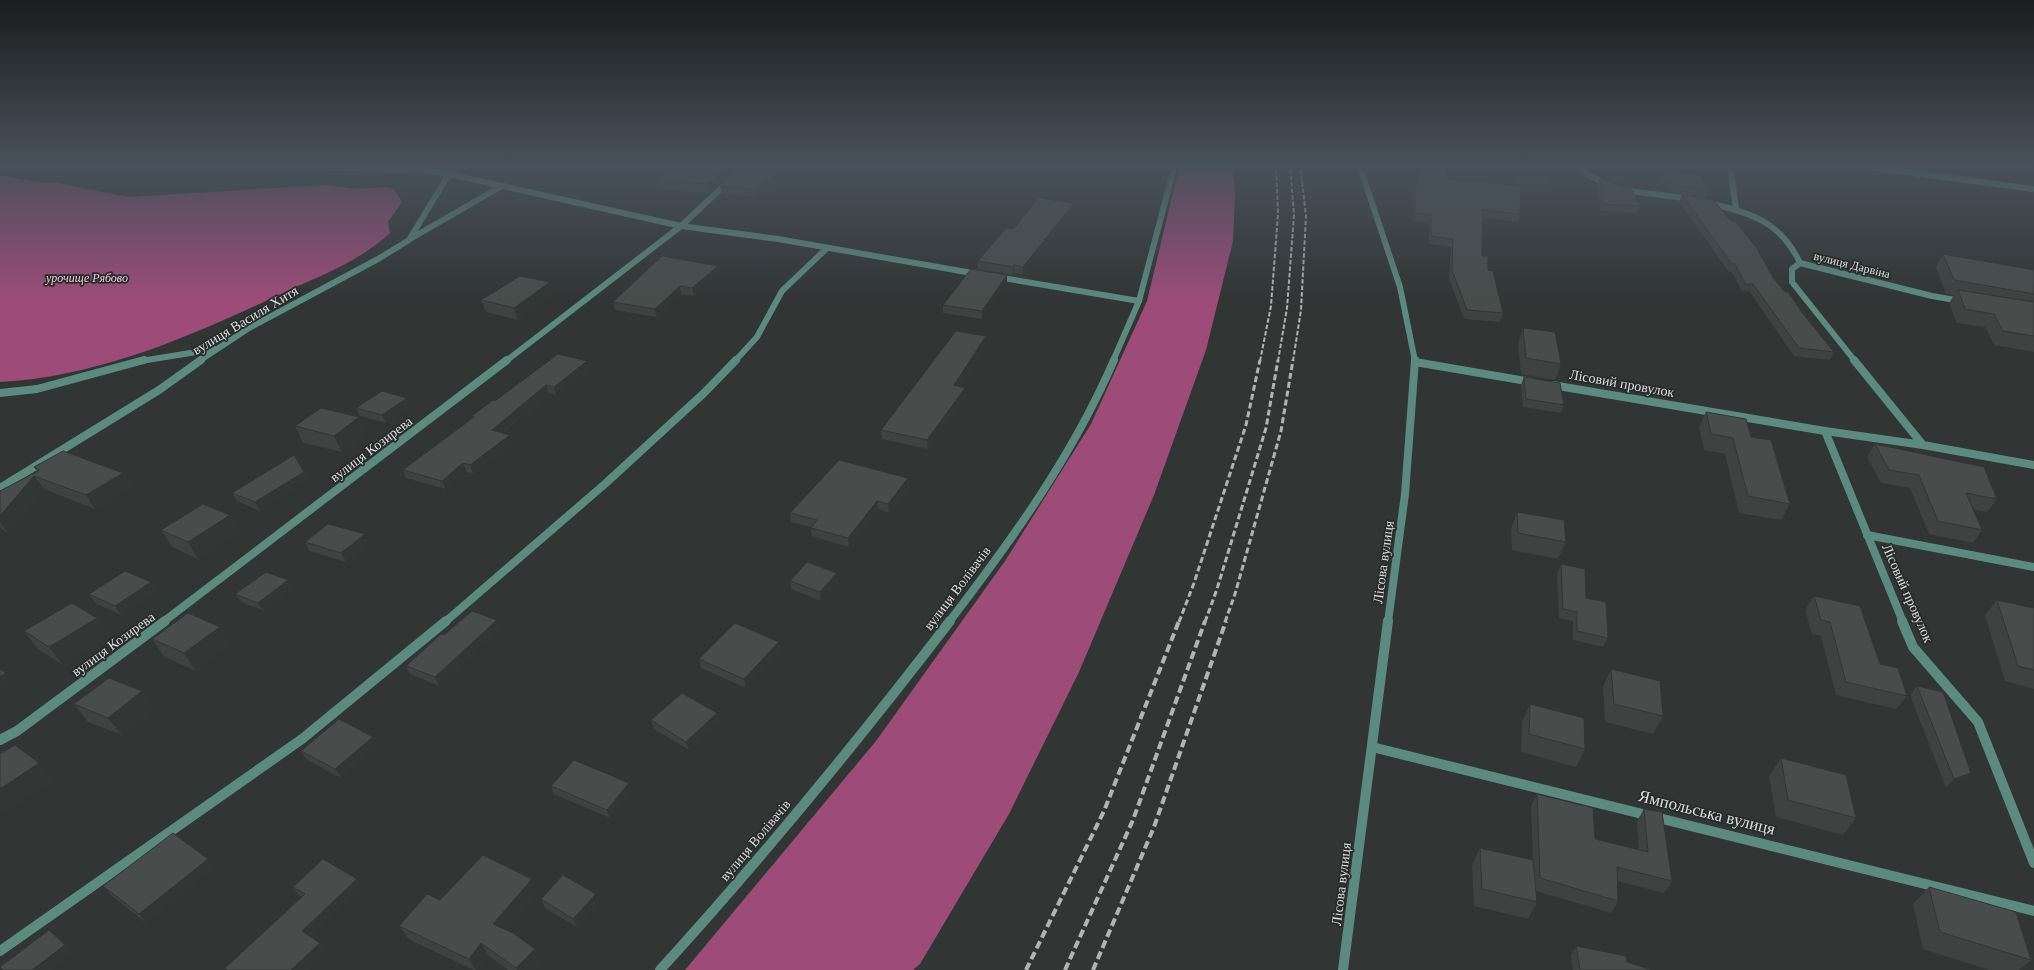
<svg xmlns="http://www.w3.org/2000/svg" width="2034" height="970" viewBox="0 0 2034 970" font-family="Georgia,serif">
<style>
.forest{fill:#9c4c77}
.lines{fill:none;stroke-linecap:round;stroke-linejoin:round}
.service-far1{stroke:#5c8a7f;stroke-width:6}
.service{stroke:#5c8a7f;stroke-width:8}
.minor-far2{stroke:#5c8a7f;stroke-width:6}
.minor-far1{stroke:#5c8a7f;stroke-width:8}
.minor{stroke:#5c8a7f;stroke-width:10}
.tertiary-far2{stroke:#5c8a7f;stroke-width:6}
.tertiary-far1{stroke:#5c8a7f;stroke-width:8}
.tertiary{stroke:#5c8a7f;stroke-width:10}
.rail-far2{stroke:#b1b4b3;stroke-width:2;stroke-dasharray:4.5 2;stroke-linecap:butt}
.rail-far1{stroke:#b1b4b3;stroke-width:3;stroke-dasharray:6 3;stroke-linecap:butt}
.rail{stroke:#b1b4b3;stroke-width:4;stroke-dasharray:8 4;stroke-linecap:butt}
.wall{fill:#3e4240}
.shaded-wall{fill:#323634}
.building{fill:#484d4b;stroke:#323634}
.labels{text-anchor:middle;stroke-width:3.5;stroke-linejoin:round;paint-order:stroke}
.far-street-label{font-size:12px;fill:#dcdfde;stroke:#272b2a}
.far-park-label{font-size:12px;font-style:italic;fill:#f5c7dd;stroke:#272b2a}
.street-label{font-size:14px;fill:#dcdfde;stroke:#272b2a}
.near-street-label{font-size:17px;fill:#dcdfde;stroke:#272b2a}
</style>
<rect width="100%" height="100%" fill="#313534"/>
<!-- forest -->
<path class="forest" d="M 1180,164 L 1233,164 L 1235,195 L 1233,241 L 1206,350 L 1154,495 L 1079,672 L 1009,814 L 920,964 L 913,970 L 685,970 L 876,741 L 1005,561 L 1091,424 L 1147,301 Z
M 0,175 L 34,182 L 57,183 L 128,197 L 325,185 L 357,189 L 386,187 L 394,189 L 402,202 L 388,222 L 390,233 C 360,261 322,275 285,292 C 196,334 100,377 0,382 Z"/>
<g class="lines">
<!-- service-far1 -->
<path class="service-far1" d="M 141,361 L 215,349"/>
<!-- service -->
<path class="service" d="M 0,393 L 37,389 L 144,360
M 1867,535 L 2034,567"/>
<!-- minor-far2 -->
<path class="minor-far2" d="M 181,164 L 423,170 L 449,174 L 681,226 L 778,239 L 978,274
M 1577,164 L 1587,174 L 1608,185
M 1733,164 L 1730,166 L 1736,208
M 1845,164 L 2034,189
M 1623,190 L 1691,199
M 1708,203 C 1750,212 1781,222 1800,263
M 410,239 L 500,187
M 1800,263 L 1932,296 L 1961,301
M 1800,263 L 1792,269 L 1792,282 L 1855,361
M 997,277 L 1139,301
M 199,361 L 249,328 L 378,259 L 409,240 L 449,174 L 458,164
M 506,361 L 681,226 L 728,182
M 735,361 L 757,337 L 782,291 L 827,248"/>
<!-- minor-far1 -->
<path class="minor-far1" d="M 1854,360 L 1923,445
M 1415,362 L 1532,382
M 1552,385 L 1825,431 L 1923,445 L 2034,465
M 1825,431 L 1903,622
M 0,488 L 159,390 L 201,360
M 163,622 L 507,360
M 445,622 L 606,483 L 704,393 L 736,360"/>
<!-- minor -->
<path class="minor" d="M 1902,621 L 1913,647 L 1978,722 L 2034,863
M 0,740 L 17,731 L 165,621
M 1372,747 L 2034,911
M 0,951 L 302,739 L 446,621"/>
<!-- tertiary-far2 -->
<path class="tertiary-far2" d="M 1359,164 L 1400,287 L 1415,361
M 1113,361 L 1139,301 L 1175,164"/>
<!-- tertiary-far1 -->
<path class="tertiary-far1" d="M 949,622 C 1012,540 1073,455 1114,360
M 1388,622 L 1405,494 L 1415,360"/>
<!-- tertiary -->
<path class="tertiary" d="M 660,970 C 762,858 858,741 950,621
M 1343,970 L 1388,621"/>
<!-- rail-far2 -->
<path class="rail-far2" d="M 1260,361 L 1271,306 L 1278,214 L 1276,164
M 1278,361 L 1287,308 L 1294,215 L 1290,164
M 1293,361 L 1301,310 L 1306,216 L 1300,164"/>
<!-- rail-far1 -->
<path class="rail-far1" d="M 1179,622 L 1194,583 L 1246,425 L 1260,360
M 1205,622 L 1217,589 L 1266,428 L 1278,360
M 1225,622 L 1235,594 L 1281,431 L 1293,360"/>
<!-- rail -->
<path class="rail" d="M 1026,970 L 1104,811 L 1179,621
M 1065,970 L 1133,820 L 1205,621
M 1093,970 L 1154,827 L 1226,621"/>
</g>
<!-- wall -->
<path class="wall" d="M 740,164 L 710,193 L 657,188 L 655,180 Z
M 743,164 L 804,164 L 757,197 L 722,194 L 720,186 Z
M 1415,164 L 1445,164 L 1448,179 L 1520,214 L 1518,222 L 1483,217 L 1482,256 L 1488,270 L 1503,313 L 1500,322 L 1464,319 L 1449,278 L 1451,247 L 1429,244 L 1429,223 L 1412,221 L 1417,172 L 1414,172 Z
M 1512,164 L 1551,164 L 1552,172 L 1548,186 L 1513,183 Z
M 1595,164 L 1624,164 L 1627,171 L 1623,185 L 1597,174 Z
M 1664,171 L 1708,190 L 1705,197 L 1672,192 L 1661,178 Z
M 1600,178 L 1640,206 L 1637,213 L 1601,211 L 1598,185 Z
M 1682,195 L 1774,279 L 1834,352 L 1830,360 L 1794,356 L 1750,292 L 1742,291 L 1732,272 L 1729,272 L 1679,202 Z
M 1073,210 L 1023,274 L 1014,273 L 1013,275 L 978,269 L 978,261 L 1014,229 Z
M 1943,254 L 2034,270 L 2034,352 L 1994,345 L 1985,327 L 1957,323 L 1949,303 L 1954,295 L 1946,294 L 1936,267 Z
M 719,274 L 694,296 L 681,294 L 656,317 L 615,310 L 613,302 Z
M 1007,275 L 1007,283 L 982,319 L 943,313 L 943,305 Z
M 550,282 L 554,294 L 518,320 L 486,312 L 481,300 Z
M 1523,328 L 1561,364 L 1555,380 L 1521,374 L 1518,344 Z
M 986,344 L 959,386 L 965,388 L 965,396 L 928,449 L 882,439 L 881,430 Z
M 589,369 L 556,395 L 549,393 L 502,433 L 513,443 L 473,474 L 467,472 L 446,489 L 406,478 L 403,470 L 473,418 L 472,416 L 495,401 Z
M 1524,377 L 1564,405 L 1561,413 L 1523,407 L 1521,385 Z
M 411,406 L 386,423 L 360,416 L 356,408 Z
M 1706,412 L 1751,437 L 1790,504 L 1781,520 L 1739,513 L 1725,454 L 1704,450 L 1699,428 Z
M 359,417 L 367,434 L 342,452 L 303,443 L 295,426 Z
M 1875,444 L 1997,499 L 1987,512 L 1973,509 L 1982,530 L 1973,543 L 1929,534 L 1910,488 L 1881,483 L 1867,457 Z
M 34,467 L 123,473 L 132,487 L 95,509 L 44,489 L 8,533 L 0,528 L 0,491 L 37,471 Z
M 304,472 L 308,480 L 260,511 L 237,501 L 232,493 Z
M 908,478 L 909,487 L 889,513 L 878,509 L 849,547 L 812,536 L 811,528 L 811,527 L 791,522 L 790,513 Z
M 1517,512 L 1566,542 L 1558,559 L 1512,550 L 1511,529 Z
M 230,515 L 240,533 L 198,559 L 172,547 L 161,530 Z
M 365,534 L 369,542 L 346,562 L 309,551 L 305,542 Z
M 1561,564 L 1586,598 L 1608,638 L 1603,647 L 1573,640 L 1573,621 L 1559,618 L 1557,573 Z
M 837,573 L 838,582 L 821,601 L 791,589 L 790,581 Z
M 288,580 L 293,589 L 264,611 L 241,602 L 235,594 Z
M 157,591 L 121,615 L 95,603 L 89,594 Z
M 1814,596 L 1880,664 L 1907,696 L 1896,709 L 1836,695 L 1821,636 L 1812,634 L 1805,610 Z
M 1997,600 L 2034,608 L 2034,689 L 2005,681 L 1985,615 Z
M 500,629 L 439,686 L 410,674 L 406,666 L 444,635 Z
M 24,631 L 110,635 L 63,665 L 38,649 Z
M 152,639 L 232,644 L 196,671 L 164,657 Z
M 781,651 L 746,688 L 701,668 L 699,659 Z
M 1611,669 L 1663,716 L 1653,734 L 1605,722 L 1603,687 Z
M 1917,686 L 1971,773 L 1963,781 L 1946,788 L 1910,695 Z
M 142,691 L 155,709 L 122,735 L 88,722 L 74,704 Z
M 1530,704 L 1585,749 L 1576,767 L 1521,752 L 1522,722 Z
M 717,713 L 720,722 L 689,750 L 654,729 L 651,720 Z
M 378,746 L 341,778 L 307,760 L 301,751 Z
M 1781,758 L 1856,818 L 1843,835 L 1776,817 L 1769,776 Z
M 551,786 L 632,792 L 610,818 L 554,794 Z
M 1537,794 L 1595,839 L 1639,850 L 1637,821 L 1644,809 L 1672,881 L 1664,893 L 1617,881 L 1618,901 L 1611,913 L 1536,891 L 1537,902 L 1528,919 L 1474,906 L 1472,866 L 1480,848 L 1533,860 L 1531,806 Z
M 215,867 L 146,923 L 111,895 L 103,886 Z
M 357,879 L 363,888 L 311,937 L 320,943 L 327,951 L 307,970 L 226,970 L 225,968 L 302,897 L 300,896 L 293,887 Z
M 1929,887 L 2031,960 L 2019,970 L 1990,970 L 1923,949 L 1913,904 Z
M 539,892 L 506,930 L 542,962 L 534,970 L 508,970 L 489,956 L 478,970 L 474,970 L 408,939 L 399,926 L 440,900 Z
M 541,899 L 599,903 L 577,927 L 545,908 Z
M 1576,946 L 1627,962 L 1652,970 L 1573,970 L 1571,955 Z"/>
<!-- shaded-wall -->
<path class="shaded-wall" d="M 730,164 L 740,164 L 710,193 L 708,184 Z
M 791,164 L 804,164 L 757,197 L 756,189 Z
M 1074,203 L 1073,210 L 1023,274 L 1023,267 Z
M 1014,265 L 1014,273 L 1013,275 L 1013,267 Z
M 718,266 L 719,274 L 694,296 L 692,288 Z
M 1007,275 L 1007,283 L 982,319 L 982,311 Z
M 550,282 L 554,294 L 518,320 L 514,308 Z
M 680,286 L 681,294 L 656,317 L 655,309 Z
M 986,336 L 986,344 L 954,393 L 954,385 Z
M 587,361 L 589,369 L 556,395 L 554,387 Z
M 546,385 L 549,393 L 495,438 L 492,430 Z
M 965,388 L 965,396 L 928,449 L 927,440 Z
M 407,398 L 411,406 L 386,423 L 382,415 Z
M 359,417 L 367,434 L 342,452 L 334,436 Z
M 510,435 L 513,443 L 473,474 L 470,465 Z
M 463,463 L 467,472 L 446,489 L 442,481 Z
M 304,472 L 308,480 L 260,511 L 255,502 Z
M 123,473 L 132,487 L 95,509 L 86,495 Z
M 34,476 L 44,489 L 8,533 L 0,522 L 0,516 Z
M 908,478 L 909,487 L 889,513 L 888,504 Z
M 877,501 L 878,509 L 849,547 L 848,538 Z
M 230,515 L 240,533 L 198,559 L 188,542 Z
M 365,534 L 369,542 L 346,562 L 341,553 Z
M 837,573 L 838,582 L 821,601 L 820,592 Z
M 288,580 L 293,589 L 264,611 L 258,603 Z
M 151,582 L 157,591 L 121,615 L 115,606 Z
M 97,618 L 110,635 L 63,665 L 49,647 Z
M 497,620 L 500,629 L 439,686 L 435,677 Z
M 220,627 L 232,644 L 196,671 L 184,653 Z
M 779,642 L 781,651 L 746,688 L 744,679 Z
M 6,673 L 13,682 L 0,690 L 0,677 Z
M 142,691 L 155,709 L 122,735 L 108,718 Z
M 717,713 L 720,722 L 689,750 L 686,742 Z
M 373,737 L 378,746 L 341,778 L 335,769 Z
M 39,763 L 54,781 L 0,817 L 0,789 Z
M 1971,773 L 1963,781 L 1946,788 L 1954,779 Z
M 629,783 L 632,792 L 610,818 L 607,810 Z
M 208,859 L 215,867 L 146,923 L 139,914 Z
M 357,879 L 363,888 L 309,940 L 302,931 Z
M 532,879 L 539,892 L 500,937 L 493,924 Z
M 596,894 L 599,903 L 577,927 L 573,919 Z
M 320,943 L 327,951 L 307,970 L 291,970 Z
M 481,943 L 489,956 L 478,970 L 476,970 L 469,959 Z
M 65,945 L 74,953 L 52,970 L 32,970 Z
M 535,949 L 542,962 L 534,970 L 517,970 L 516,968 Z"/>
<!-- building -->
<path class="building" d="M 678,164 L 730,164 L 708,184 L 655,180 Z
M 743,164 L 791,164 L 756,189 L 720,186 Z
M 1416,164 L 1445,164 L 1448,179 L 1521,186 L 1520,214 L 1483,209 L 1482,256 L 1488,256 L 1488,270 L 1493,271 L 1503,313 L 1467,310 L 1452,270 L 1453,239 L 1431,236 L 1431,215 L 1414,213 L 1419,164 Z
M 1517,164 L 1551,164 L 1552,172 L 1517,169 Z
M 1609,164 L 1624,164 L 1627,171 Z
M 1664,171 L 1701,175 L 1708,190 L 1674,185 Z
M 1600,178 L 1618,185 L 1631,189 L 1640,206 L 1603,204 Z
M 1682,195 L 1714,200 L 1730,221 L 1736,222 L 1756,247 L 1774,279 L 1785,292 L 1788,292 L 1804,315 L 1834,352 L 1799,348 L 1753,284 L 1745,284 L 1735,264 L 1732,264 Z
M 1038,198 L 1074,203 L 1023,267 L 1014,265 L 1013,267 L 978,261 L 1006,228 L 1014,229 Z
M 1943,254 L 2034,270 L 2034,294 L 1954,280 Z
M 662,256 L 718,266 L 692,288 L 680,286 L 655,309 L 613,302 Z
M 971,269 L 1007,275 L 982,311 L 943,305 Z
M 520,276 L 550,282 L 514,308 L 481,300 Z
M 1958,290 L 2034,302 L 2034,336 L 2003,331 L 1994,314 L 1965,309 Z
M 1523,328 L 1555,332 L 1561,364 L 1526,358 Z
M 956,331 L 986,336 L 954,385 L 965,388 L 927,440 L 881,430 Z
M 558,354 L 587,361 L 554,387 L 546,385 L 492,430 L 510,435 L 470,465 L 463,463 L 442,481 L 403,470 L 474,417 L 472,416 L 493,400 L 495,401 Z
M 1524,377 L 1560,383 L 1564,405 L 1526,399 Z
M 382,391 L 407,398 L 382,415 L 356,408 Z
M 321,408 L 359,417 L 334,436 L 295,426 Z
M 1706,412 L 1746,419 L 1751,437 L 1771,440 L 1790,504 L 1748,496 L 1733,438 L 1711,434 Z
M 1875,444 L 1984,467 L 1997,499 L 1966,493 L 1982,530 L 1938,521 L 1919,475 L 1889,470 Z
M 63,451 L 123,473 L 86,495 L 34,476 L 0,516 L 0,491 L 40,470 L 34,467 Z
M 294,455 L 304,472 L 255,502 L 232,493 Z
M 839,460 L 908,478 L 888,504 L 877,501 L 848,538 L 811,528 L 817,520 L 790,513 Z
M 203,504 L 230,515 L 188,542 L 161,530 Z
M 1517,512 L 1564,520 L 1566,542 L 1518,533 Z
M 328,524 L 365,534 L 341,553 L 305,542 Z
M 807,562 L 837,573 L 820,592 L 790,581 Z
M 1561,564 L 1585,569 L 1586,598 L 1606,602 L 1608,638 L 1577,631 L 1577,612 L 1563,609 Z
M 125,571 L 151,582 L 115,606 L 89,594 Z
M 266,572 L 288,580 L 258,603 L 235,594 Z
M 1814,596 L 1860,606 L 1880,664 L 1898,668 L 1907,696 L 1846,682 L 1830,622 L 1821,620 Z
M 1997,600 L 2034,608 L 2034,670 L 2018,666 Z
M 72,603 L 97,618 L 49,647 L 24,631 Z
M 472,611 L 497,620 L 435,677 L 406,666 L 441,634 L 444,635 Z
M 188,613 L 220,627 L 184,653 L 152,639 Z
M 735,623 L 779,642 L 744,679 L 699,659 Z
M 0,669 L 6,673 L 0,677 Z
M 1611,669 L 1660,681 L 1663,716 L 1614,704 Z
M 109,678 L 142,691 L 108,718 L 74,704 Z
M 1917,686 L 1943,692 L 1971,773 L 1954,779 Z
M 682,693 L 717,713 L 686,742 L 651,720 Z
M 1530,704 L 1584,718 L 1585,749 L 1529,734 Z
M 339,719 L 373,737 L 335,769 L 301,751 Z
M 15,745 L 39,763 L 0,789 L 0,754 Z
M 1781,758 L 1846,775 L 1856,818 L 1788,800 Z
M 574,760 L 629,783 L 607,810 L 551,786 Z
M 1537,794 L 1593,808 L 1595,839 L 1648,852 L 1644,809 L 1662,812 L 1672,881 L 1617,867 L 1618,901 L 1540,878 Z
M 173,833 L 208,859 L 139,914 L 103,886 Z
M 1480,848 L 1533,860 L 1537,902 L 1482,889 Z
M 483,855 L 532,879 L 493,924 L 513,933 L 535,949 L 516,968 L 481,943 L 469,959 L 399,926 L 427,894 L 440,900 Z
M 323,859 L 357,879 L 302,931 L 320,943 L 291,970 L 227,970 L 225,968 L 305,894 L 293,887 Z
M 563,875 L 596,894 L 573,919 L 541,899 Z
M 1929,887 L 2016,912 L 2031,960 L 1940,932 Z
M 49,930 L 65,945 L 32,970 L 3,970 L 0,967 Z
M 1576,946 L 1626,956 L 1627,962 L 1652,970 L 1580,970 Z"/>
<!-- sky -->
<linearGradient id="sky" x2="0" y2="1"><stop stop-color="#1b1d1d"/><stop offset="0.55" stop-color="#48515c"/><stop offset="1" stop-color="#48515c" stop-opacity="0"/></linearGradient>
<rect width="2034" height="300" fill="url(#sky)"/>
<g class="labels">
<!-- far-street labels -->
<g class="far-street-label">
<text transform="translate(1852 265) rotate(14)" y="4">вулиця Дарвіна</text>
</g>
<!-- far-park labels -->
<g class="far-park-label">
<text x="87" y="282">урочище Рябово</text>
</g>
<!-- street labels -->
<g class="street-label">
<text transform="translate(245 320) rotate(-31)" y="5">вулиця Василя Хитя</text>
<text transform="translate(1622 383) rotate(10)" y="5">Лісовий провулок</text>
<text transform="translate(371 449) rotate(-37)" y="5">вулиця Козирева</text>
<text transform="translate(1383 562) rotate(-82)" y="5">Лісова вулиця</text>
<text transform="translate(957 588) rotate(-53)" y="5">вулиця Волівачів</text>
<text transform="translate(1908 593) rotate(66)" y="5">Лісовий провулок</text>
<text transform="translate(113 644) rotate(-36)" y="5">вулиця Козирева</text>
<text transform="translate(755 840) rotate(-50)" y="5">вулиця Волівачів</text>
<text transform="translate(1341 884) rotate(-83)" y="5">Лісова вулиця</text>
</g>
<!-- near-street labels -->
<g class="near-street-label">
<text transform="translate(1707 812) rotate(14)" y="6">Ямпольська вулиця</text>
</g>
</g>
</svg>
